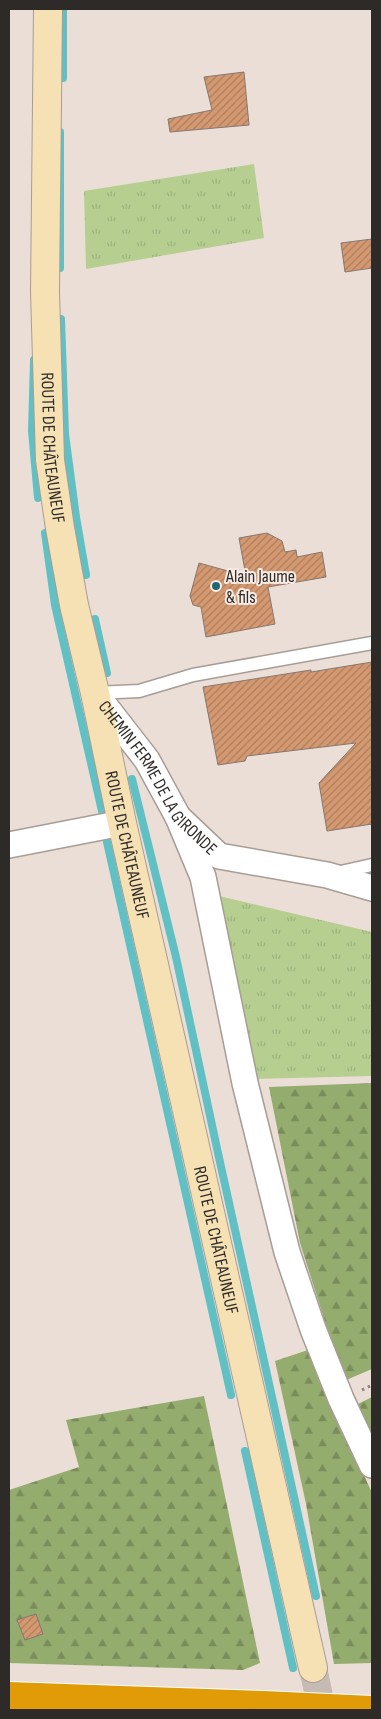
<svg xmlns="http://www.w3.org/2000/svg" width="381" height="1719" viewBox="0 0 381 1719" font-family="'Sofia Sans Condensed',sans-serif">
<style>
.grass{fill:url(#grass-tufts)}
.forest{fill:url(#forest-firs)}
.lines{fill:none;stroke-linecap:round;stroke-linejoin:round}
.stream{stroke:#61c0c4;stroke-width:8}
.building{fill:url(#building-hatch);stroke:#837871}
.secondary-tunnel{stroke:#c5bab4;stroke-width:28;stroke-dasharray:28 14;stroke-linecap:butt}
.lane-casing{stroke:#a89d96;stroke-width:15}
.street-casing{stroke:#a89d96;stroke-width:28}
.secondary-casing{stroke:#a89d96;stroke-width:30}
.highway-casing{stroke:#fff;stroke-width:30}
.path{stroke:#8c847f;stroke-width:3;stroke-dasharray:2.5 4;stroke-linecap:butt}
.lane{stroke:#fff;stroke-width:12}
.street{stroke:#fff;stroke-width:25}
.secondary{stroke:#f6e1b4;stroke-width:28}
.highway{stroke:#e09b06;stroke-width:28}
.highway-bridge-casing{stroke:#fff;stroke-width:30;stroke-linecap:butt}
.highway-bridge{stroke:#e09b06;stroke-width:28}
.poi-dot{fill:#1f6774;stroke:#f8ece4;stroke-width:2}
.labels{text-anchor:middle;stroke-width:4;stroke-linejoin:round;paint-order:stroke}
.street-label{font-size:18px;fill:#2e2a27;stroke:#f8ece4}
.poi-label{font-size:18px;fill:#2e2a27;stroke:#f8ece4;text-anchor:start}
</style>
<defs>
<pattern id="grass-tufts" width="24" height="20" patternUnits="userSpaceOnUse" patternTransform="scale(1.25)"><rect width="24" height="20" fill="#b6cf91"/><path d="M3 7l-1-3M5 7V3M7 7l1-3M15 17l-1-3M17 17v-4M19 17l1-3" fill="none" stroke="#9db27d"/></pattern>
<pattern id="forest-firs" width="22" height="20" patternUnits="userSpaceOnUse" patternTransform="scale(1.25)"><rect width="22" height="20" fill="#94ac6e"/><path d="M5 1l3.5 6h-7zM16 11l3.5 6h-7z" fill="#798c5a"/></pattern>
<pattern id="building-hatch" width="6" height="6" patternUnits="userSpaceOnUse" patternTransform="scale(1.25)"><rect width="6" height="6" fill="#d59971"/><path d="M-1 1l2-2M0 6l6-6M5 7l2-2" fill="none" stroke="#ad7d5d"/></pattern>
</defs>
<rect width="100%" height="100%" fill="#ebded7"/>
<!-- grass -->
<path class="grass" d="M 254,164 L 264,238 L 86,269 L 84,191 Z
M 219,896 L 372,932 L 372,1076 L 253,1079 Z"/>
<!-- forest -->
<path class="forest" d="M 372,1083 L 372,1369 L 344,1381 L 300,1243 L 269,1087 Z
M 308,1350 L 372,1493 L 372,1663 L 334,1664 L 306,1504 L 275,1361 Z
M 204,1396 L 260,1663 L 243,1670 L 9,1663 L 9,1490 L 79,1467 L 66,1420 Z
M 372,1397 L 372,1434 L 356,1405 Z"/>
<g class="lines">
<!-- stream -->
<path class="stream" d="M 63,78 L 63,9
M 60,268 L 60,132
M 61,319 L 65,434 L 76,517 L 86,575
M 34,360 L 32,431 L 38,498
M 45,533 L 55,605 L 102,811
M 95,619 L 107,673
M 132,779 L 176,957 L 218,1153 L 316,1596
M 107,842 L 231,1395
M 245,1451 L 293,1668"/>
</g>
<!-- building -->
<path class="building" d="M 244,72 L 249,125 L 170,132 L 168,119 L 212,110 L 204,77 Z
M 372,239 L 372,268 L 345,272 L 341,243 Z
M 267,533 L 282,541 L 285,552 L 296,550 L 297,557 L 322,552 L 326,577 L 268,587 L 275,624 L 206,637 L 201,607 L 193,605 L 190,596 L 199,563 L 246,576 L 239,538 Z
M 372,662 L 372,824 L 327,831 L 319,783 L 356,743 L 247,756 L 245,761 L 218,765 L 203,687 L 311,670 L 311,672 Z
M 36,1614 L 43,1634 L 25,1640 L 17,1620 Z"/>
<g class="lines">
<!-- secondary-tunnel -->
<path class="secondary-tunnel" d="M 313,1668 L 322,1710"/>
<defs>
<path id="lane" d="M 95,693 L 139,691 L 193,675 L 372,643
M 336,873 L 372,865"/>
<g id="street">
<path id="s1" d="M 95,693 L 147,760 L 178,817 L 219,856 L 327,875 L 372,888"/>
<path d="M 178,817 L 203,877 L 245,1083 L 287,1252 L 313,1329 L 341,1399 L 372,1465"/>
<path d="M 9,845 L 122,823"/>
</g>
<g id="secondary">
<path id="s2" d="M 48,9 L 45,292 L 50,460 L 60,528 L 74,605 L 95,693 L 122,823 L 313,1668"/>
</g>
<path id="highway" d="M 9,1696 L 264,1705"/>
</defs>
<!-- lane casing -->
<use href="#lane" class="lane-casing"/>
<!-- street casing -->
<use href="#street" class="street-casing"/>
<!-- secondary casing -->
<use href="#secondary" class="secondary-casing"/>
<!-- highway casing -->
<use href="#highway" class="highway-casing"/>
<!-- path -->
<path class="path" d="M 362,1390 L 372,1385"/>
<!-- lane -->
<use href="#lane" class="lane"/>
<!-- street -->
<use href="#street" class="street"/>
<!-- secondary -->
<use href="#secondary" class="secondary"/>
<!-- highway -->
<use href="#highway" class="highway"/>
<defs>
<path id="highway-bridge" d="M 264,1705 L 372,1710"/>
</defs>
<!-- highway-bridge casing -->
<use href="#highway-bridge" class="highway-bridge-casing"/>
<!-- highway-bridge -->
<use href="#highway-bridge" class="highway-bridge"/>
</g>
<!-- markers -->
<circle class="poi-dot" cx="216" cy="586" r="5"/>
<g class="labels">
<!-- street labels -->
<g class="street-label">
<text dy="6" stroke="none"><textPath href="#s2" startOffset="439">ROUTE DE CHÂTEAUNEUF</textPath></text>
<text dy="6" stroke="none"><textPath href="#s1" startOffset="106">CHEMIN FERME DE LA GIRONDE</textPath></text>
<text dy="6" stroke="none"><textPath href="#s2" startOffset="844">ROUTE DE CHÂTEAUNEUF</textPath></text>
<text dy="6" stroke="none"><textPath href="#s2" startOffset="1249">ROUTE DE CHÂTEAUNEUF</textPath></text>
</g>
<!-- poi labels -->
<g class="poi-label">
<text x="226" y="582">Alain Jaume<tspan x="226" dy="21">&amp; fils</tspan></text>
</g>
</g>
<!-- border -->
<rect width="381" height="1719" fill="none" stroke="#2e2a27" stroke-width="20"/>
</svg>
